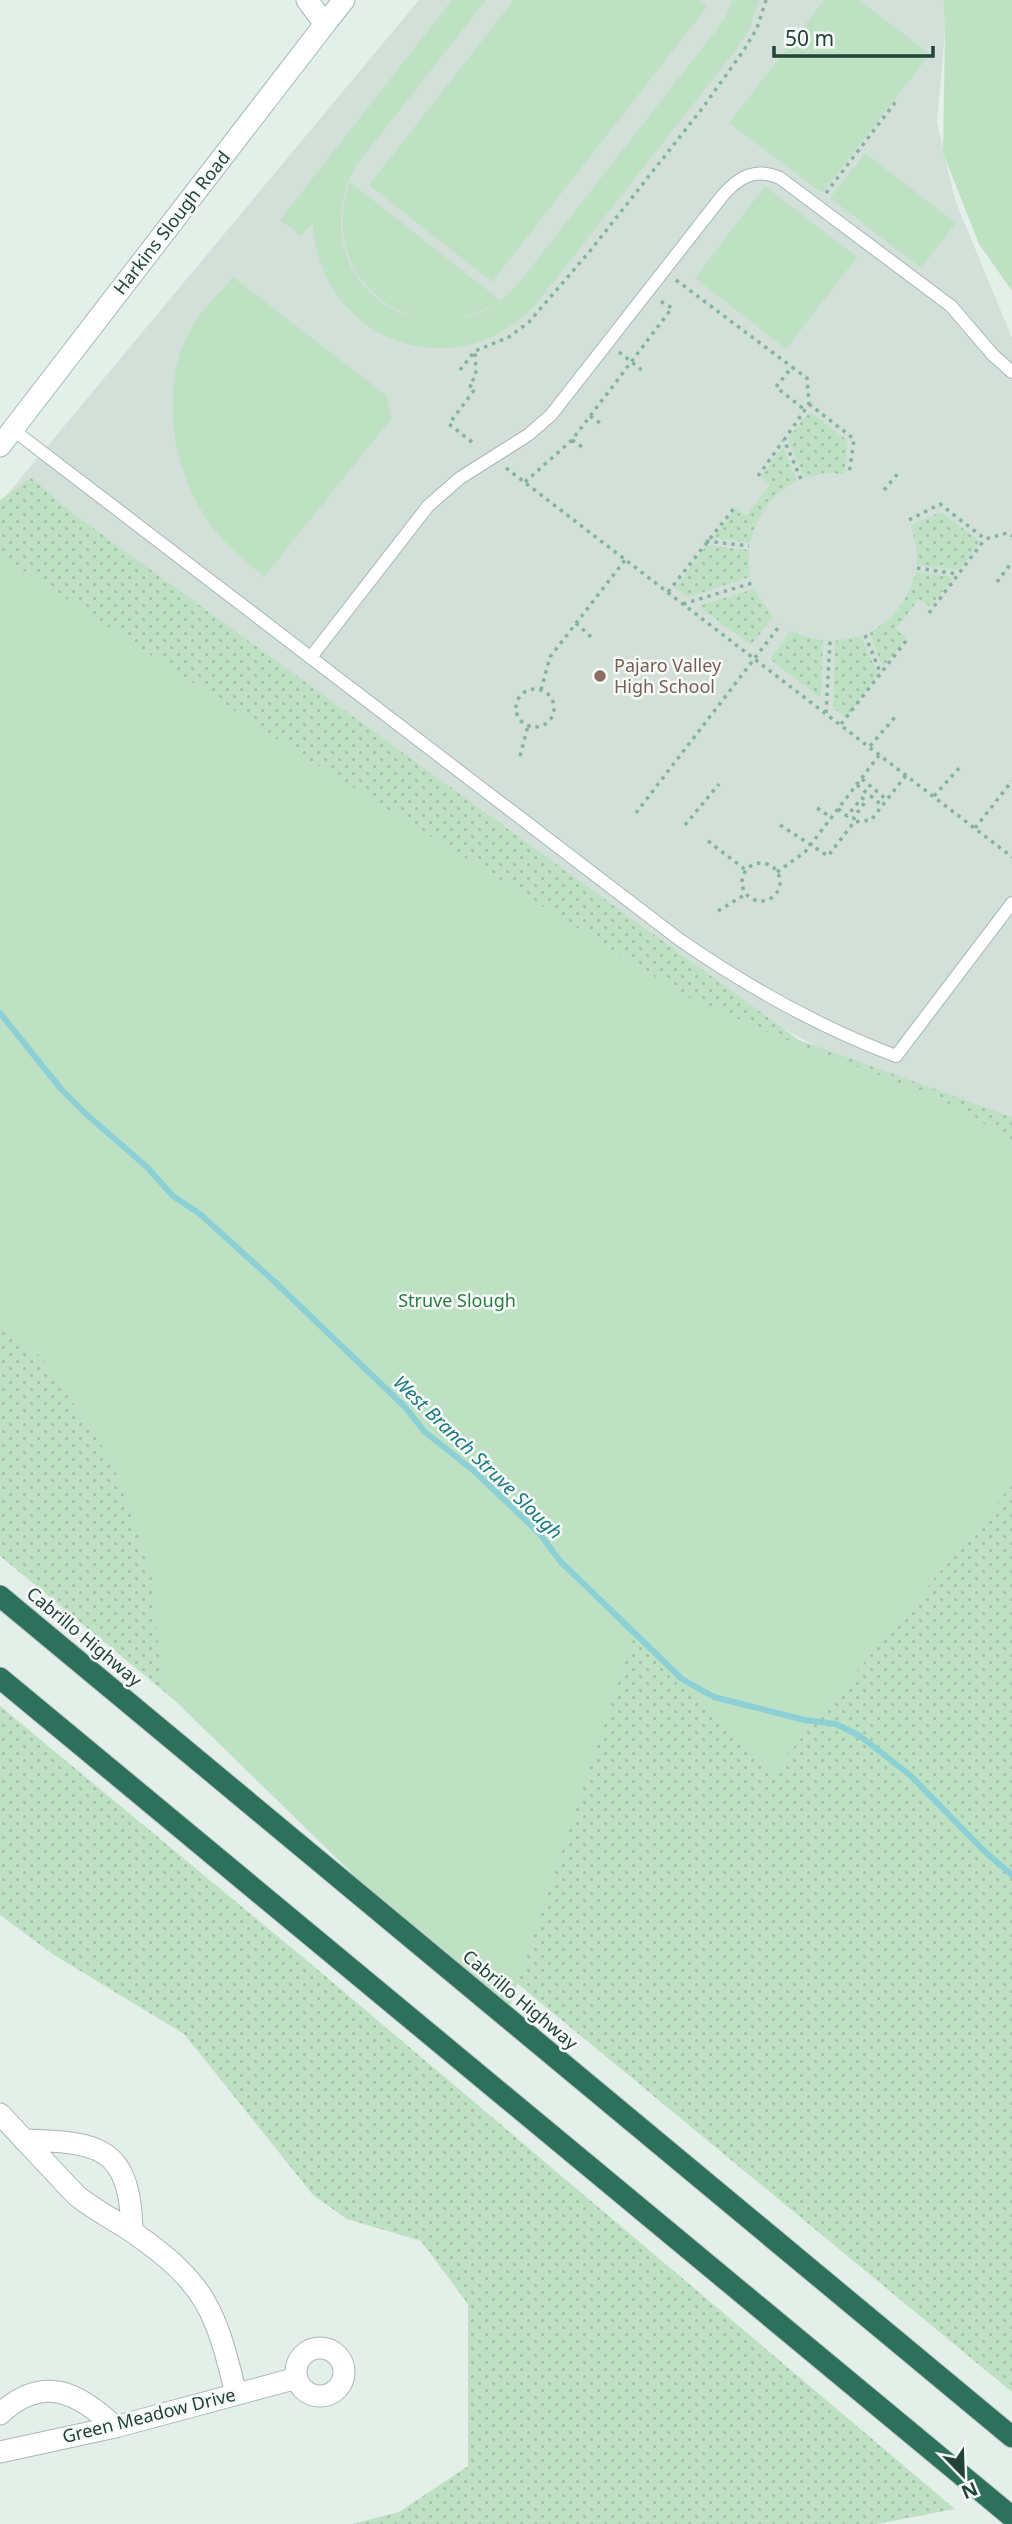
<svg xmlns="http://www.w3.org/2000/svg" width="1012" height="2524" viewBox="0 0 1012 2524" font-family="'Noto Sans',sans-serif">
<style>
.built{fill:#d3dfd9}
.grass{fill:url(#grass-dots)}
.green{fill:#bee1c4}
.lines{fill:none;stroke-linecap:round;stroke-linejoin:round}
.stream{stroke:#8cd0d6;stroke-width:6}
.lane-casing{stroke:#a7b8b1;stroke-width:14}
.street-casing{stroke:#a7b8b1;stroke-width:23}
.secondary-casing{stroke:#a3bbb1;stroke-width:23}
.highway-casing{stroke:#c1cac7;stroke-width:23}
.path{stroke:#84b4a1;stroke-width:3.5;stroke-dasharray:3.5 5;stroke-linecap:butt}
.lane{stroke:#fff;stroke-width:12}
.street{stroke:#fff;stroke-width:21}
.secondary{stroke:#fff;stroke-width:21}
.highway{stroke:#2d715d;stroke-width:21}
.education-dot{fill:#8d6e63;stroke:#f7fbf8;stroke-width:2.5}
.labels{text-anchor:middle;stroke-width:5;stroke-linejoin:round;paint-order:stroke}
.street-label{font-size:18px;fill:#234338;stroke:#f7fbf8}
.education-label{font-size:18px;fill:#785e54;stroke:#f7fbf8;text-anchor:start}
.park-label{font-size:18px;fill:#2b7c44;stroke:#f7fbf8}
.water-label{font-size:19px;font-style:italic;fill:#197983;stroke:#f7fbf8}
</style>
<defs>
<pattern id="grass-dots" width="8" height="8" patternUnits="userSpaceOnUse" patternTransform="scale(1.75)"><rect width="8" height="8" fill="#bee1c4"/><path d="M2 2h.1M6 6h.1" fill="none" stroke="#a3c2a9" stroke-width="1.8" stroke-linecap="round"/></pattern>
</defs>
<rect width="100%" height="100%" fill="#e5efea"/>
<!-- built -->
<path class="built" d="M 419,0 L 943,0 L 945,32 L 937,122 L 955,200 L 1012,338 L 1012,1120 L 829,1053 L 767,1020 L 0,503 Z"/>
<!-- grass -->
<path class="grass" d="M 812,413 L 848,441 L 844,474 L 824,473 L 804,478 L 788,439 L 807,414 Z
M 783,447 L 797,481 C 771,494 757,515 750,543 L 713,538 L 736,508 L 746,516 L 770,485 L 760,477 Z
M 31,478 L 75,515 L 799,1040 L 1012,1117 L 1012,2392 L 0,1556 L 0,500 Z
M 941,512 L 978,540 L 978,545 L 959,570 L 917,565 L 916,544 L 911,525 Z
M 707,545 L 748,550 L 750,577 L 688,597 L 675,588 Z
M 916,572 L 953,577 L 930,607 L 919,599 L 896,629 L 906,638 L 883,667 L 869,633 C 895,619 908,599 916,572 Z
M 754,589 L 773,617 L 751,645 L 701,608 L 702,605 Z
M 791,631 L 806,637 L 823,641 L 821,695 L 819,697 L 770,659 Z
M 861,636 L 878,675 L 846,718 L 833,707 L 835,641 Z
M 0,1706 L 317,1969 L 955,2509 L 877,2524 L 352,2524 L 399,2512 L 468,2466 L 468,2304 L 421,2241 L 347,2219 L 313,2195 L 184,2034 L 54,1955 L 0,1915 Z"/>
<!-- green -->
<path class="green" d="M 452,0 L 486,0 L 355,167 C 324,225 345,294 409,316 C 402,311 390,307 382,300 C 344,272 334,225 350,182 L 500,300 L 488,308 L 462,318 C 485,314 504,300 519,283 L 714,33 L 727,14 L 732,0 L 759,0 L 750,28 L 736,50 L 533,308 C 450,390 319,339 313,223 L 301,236 L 280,220 Z
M 514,0 L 698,0 L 707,7 L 492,282 L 369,185 Z
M 824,0 L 859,0 L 930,54 L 822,193 L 729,123 Z
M 943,0 L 1012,0 L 1012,291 L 979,244 L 943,153 L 945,32 Z
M 865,153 L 956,223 L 921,268 L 830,198 Z
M 765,186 L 857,257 L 786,349 L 695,278 Z
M 233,277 L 387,396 L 391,419 L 264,577 C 248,563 231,549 217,533 C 173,480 156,388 192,327 C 202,309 220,293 233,277 Z
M 0,555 L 301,755 L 686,996 L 779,1037 L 931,1095 L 977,1118 L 1012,1146 L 1012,1485 L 774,1771 L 633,1639 L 507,2015 L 403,1923 L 163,1689 L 151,1570 L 111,1459 L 43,1359 L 0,1321 Z"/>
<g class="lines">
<!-- stream -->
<path class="stream" d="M 0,1013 L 61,1089 L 86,1114 L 147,1167 L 173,1196 L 200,1214 L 276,1283 L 404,1406 L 425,1432 L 474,1471 L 540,1534 L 560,1561 L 682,1679 L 714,1697 L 805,1720 L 836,1724 L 860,1736 L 911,1776 L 984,1851 L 1012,1875"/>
<defs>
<path id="lane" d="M 12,429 L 680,940 C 748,987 819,1027 896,1056 L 1012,903
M 311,657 L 428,506 L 460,478 L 528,435 L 551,415 L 723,195 C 739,177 755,167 780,178 L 951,306 L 993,355 L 1012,372"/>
<path id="street" d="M 307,0 L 325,24 L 344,0
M 0,2114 L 76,2195 C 94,2210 115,2220 134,2233 C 206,2283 216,2311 236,2394
M 24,2140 C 99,2142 130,2146 132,2231
M296 2372a24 24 0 1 1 48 0a24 24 0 1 1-48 0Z
M 0,2414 C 43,2374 78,2392 115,2427
M 0,2452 L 115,2427 L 297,2378"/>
<path id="secondary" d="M 0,446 L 325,24"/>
<path id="highway" d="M 0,1596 L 1012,2437
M 0,1678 L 1012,2517"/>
</defs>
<!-- lane casing -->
<use href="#lane" class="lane-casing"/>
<!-- street casing -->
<use href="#street" class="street-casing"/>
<!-- secondary casing -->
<use href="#secondary" class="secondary-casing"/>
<!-- highway casing -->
<use href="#highway" class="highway-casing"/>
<!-- path -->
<path class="path" d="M 826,193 L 897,100
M 676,280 L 792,367
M 619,352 L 643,371
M 460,370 L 475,351 L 509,337 L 529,322 L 590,251 L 701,110 L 744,50 L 757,28 L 766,0
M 809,404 L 854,439 L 849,474
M 590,416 L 603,425
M 572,440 L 585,449
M 472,442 L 449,424 L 475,389 L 469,385 L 476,376 L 475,351
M 506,468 L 1012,857
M 758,476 L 783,441
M 801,479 L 784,440 L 809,404 L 807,378 L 792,367 L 776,387 L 805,410
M 525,482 L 572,440 L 672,308 L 660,301
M 884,490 L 900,471
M 909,520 L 940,504 L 985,539 L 1007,533 L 1012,536
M 706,541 L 749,546
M 917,568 L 958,574
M 997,582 L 1012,562
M 668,592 L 735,507
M 683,604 L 752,583
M 929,613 L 985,539
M 576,623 L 592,638
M 865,635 L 880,672
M516 708a19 19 0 1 1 38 0a19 19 0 1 1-38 0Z
M 541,690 L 550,657 L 625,560
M 826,713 L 830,641
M 841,724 L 906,641
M 870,746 L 896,716
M 520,756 L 528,726
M 862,779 L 887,800
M 857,785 L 883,806
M 934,796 L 960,767
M 817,808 L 832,818
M 838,809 L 847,816 L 862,798 L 866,801 L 854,817 L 854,822
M 636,813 L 781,624
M 685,825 L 719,784
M 780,825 L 828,856 L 854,822 L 871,820 L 907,774
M 975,828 L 1012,781
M 708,841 L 747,871
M742 882a19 19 0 1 1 38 0a19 19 0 1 1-38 0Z
M 777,872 L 805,852 L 880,754
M 718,911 L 746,894"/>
<!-- lane -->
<use href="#lane" class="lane"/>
<!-- street -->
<use href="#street" class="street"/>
<!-- secondary -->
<use href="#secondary" class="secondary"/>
<!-- highway -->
<use href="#highway" class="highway"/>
</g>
<!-- markers -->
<circle class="education-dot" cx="600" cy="676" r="7"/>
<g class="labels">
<!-- street labels -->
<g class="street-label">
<text transform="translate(172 223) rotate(-52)" y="6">Harkins Slough Road</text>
<text transform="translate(84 1637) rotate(40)" y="6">Cabrillo Highway</text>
<text transform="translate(520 2000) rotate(40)" y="6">Cabrillo Highway</text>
<text transform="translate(149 2416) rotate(-14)" y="6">Green Meadow Drive</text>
</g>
<!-- education labels -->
<g class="education-label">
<text x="614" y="672">Pajaro Valley<tspan x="614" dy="21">High School</tspan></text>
</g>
<!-- park labels -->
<g class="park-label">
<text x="457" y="1307">Struve Slough</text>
</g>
<!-- water labels -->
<g class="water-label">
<text transform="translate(478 1457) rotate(44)" y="7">West Branch Struve Slough</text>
</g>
</g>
<!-- north arrow -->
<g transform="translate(963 2475) rotate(157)" stroke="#f7fbf8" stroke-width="5" paint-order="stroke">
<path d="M0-5L12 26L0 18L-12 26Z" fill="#234338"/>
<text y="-10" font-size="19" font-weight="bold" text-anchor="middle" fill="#234338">N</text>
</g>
<!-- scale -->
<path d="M774 46v10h159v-10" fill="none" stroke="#234338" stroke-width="3.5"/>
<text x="785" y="46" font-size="21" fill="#234338" stroke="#f7fbf8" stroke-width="5" paint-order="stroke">50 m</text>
</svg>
